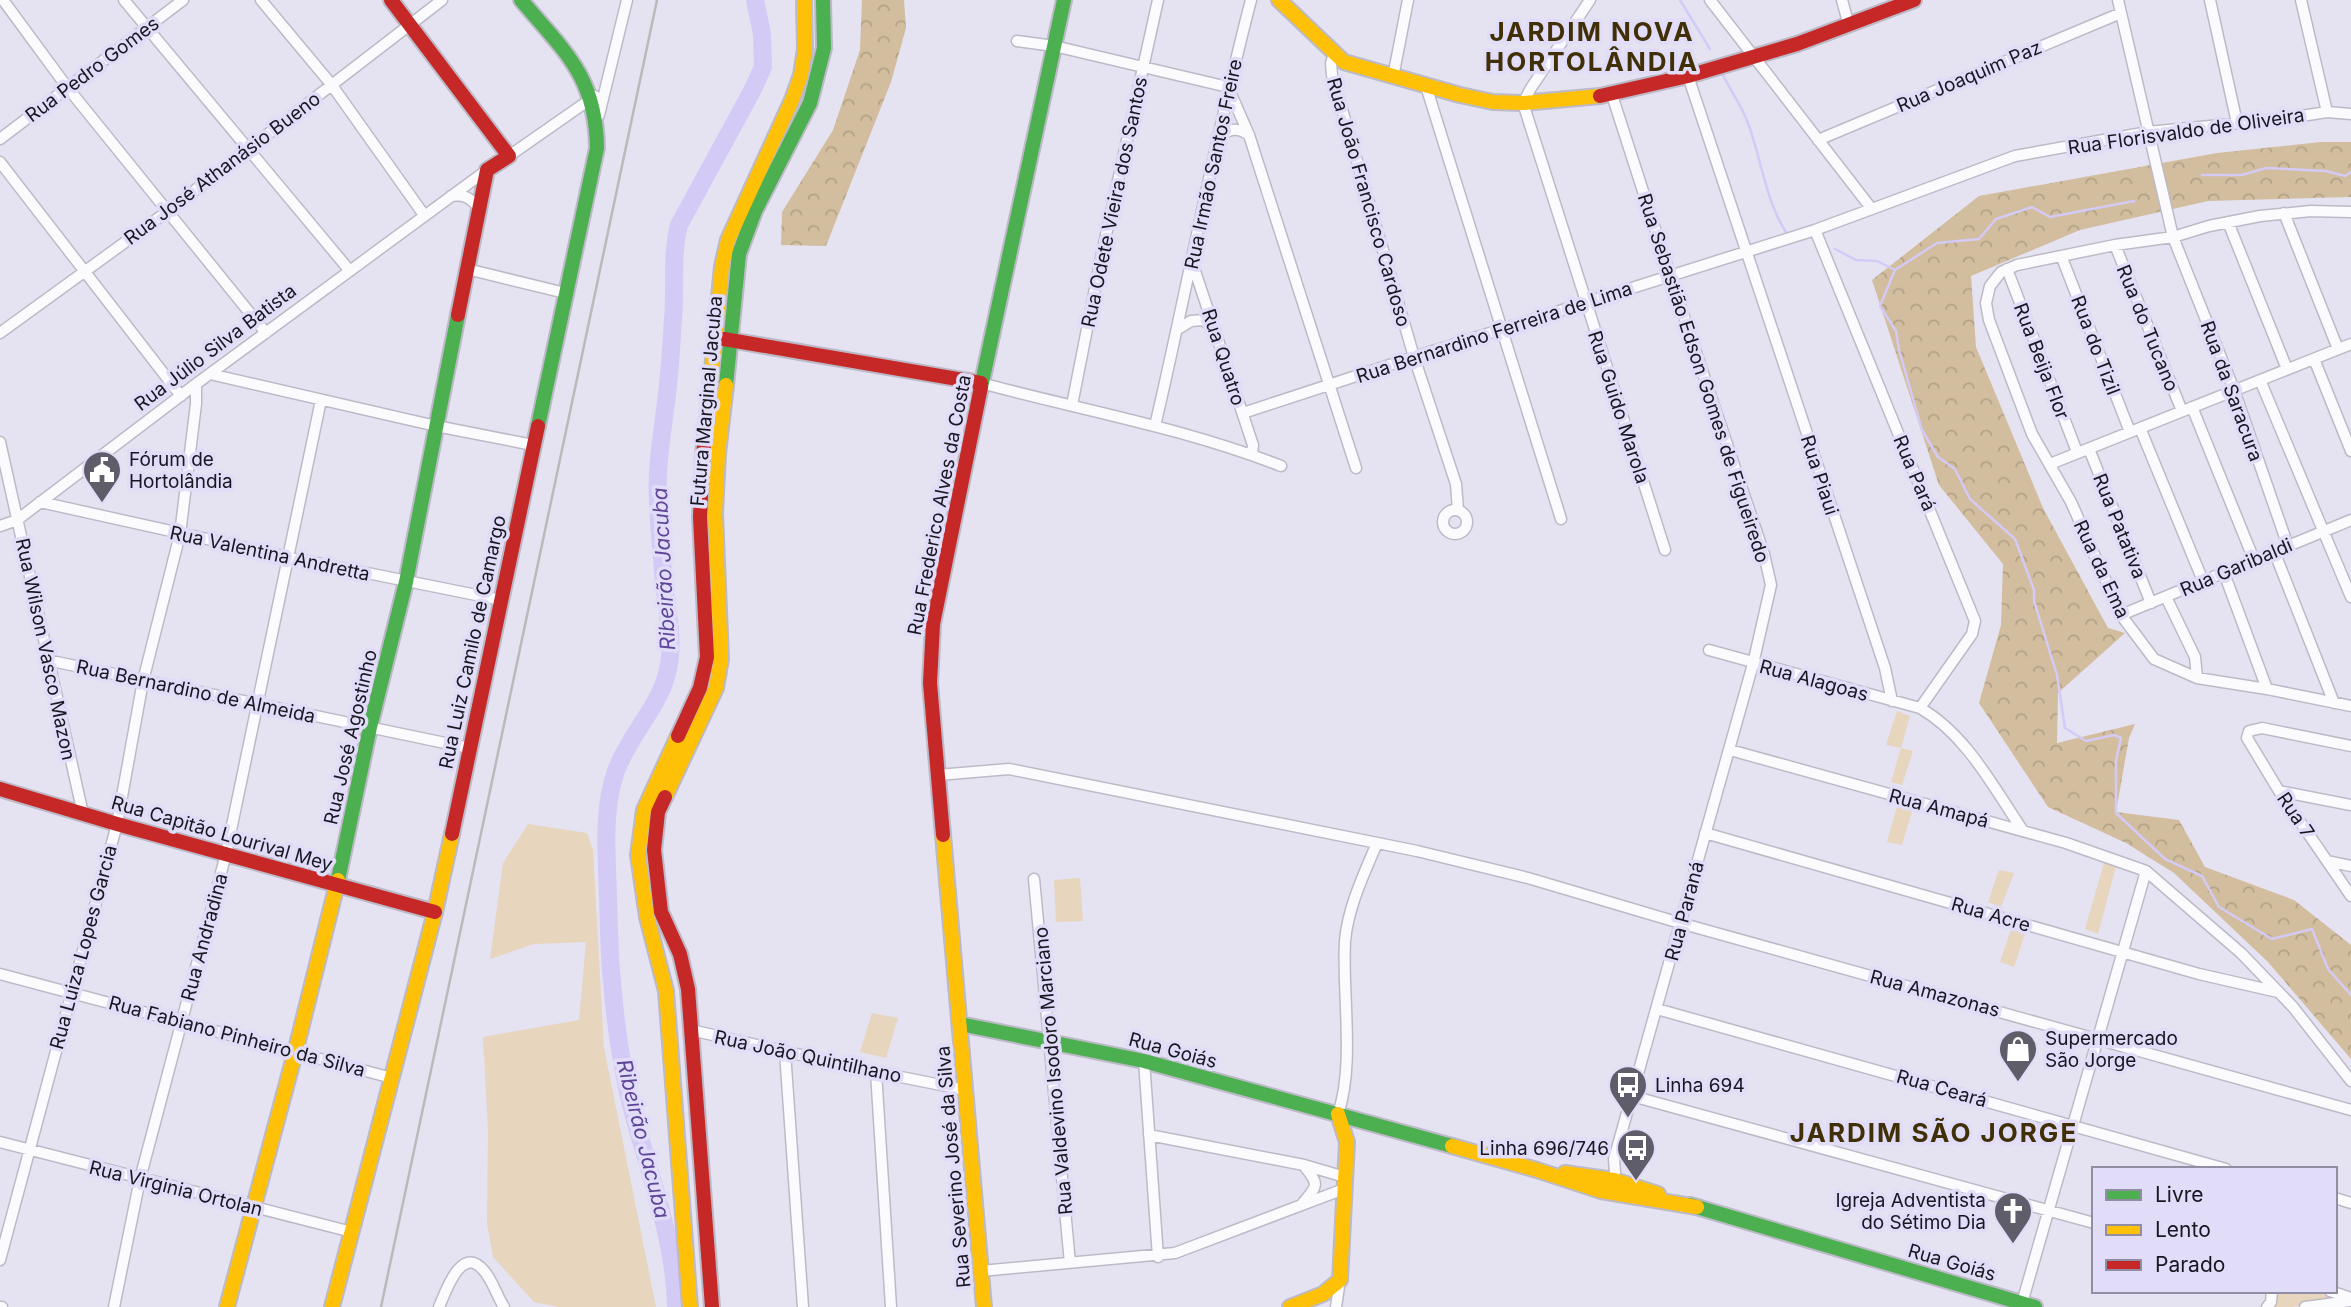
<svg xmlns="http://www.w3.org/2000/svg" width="2351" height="1307" viewBox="0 0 2351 1307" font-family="Inter,sans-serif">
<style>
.green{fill:#e7d5be}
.forest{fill:url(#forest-crowns)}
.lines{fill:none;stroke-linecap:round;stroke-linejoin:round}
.stream{stroke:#d4caf6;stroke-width:2.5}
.river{stroke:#d4caf6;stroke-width:18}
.street-casing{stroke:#bdbac7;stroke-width:13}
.fast-casing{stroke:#bdbac7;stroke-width:18}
.slow-casing{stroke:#bdbac7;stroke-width:18}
.jam-casing{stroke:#bdbac7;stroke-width:18}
.street{stroke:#fbfbfd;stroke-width:10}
.fast{stroke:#4caf50;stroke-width:14}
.slow{stroke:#ffc107;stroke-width:14}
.jam{stroke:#c62828;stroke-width:14}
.rail{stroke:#bababd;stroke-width:2.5}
.labels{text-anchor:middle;stroke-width:7;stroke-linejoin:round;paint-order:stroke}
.street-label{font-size:19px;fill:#181620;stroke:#e1dcf8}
.poi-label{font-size:19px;fill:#181620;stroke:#e1dcf8;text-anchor:start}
.water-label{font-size:21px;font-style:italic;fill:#5e4596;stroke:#e1dcf8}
.district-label{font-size:26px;font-weight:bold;letter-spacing:2px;fill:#412f06;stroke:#e1dcf8}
</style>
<defs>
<pattern id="forest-crowns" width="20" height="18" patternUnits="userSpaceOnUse" patternTransform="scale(1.75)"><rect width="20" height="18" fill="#d2bd9e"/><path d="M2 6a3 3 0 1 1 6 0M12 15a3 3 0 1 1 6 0" fill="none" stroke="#b4a288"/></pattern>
</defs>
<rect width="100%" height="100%" fill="#e5e2f2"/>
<!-- green -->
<path class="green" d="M 1897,711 L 1910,716 L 1901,748 L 1913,751 L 1902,785 L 1891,782 L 1901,748 L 1886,745 Z
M 1897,806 L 1913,808 L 1902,845 L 1887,842 Z
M 528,824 L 587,833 L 593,850 L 604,1048 L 656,1307 L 559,1307 L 534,1302 L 493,1257 L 487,1223 L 488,1130 L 483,1037 L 579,1020 L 586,942 L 534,944 L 490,959 L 503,863 Z
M 2104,863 L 2116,866 L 2098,934 L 2085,929 Z
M 1999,870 L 2014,873 L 2001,907 L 1988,902 Z
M 1080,878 L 1083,921 L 1056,922 L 1054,880 Z
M 2011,929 L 2025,934 L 2014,967 L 2000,962 Z
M 872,1013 L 898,1018 L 886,1058 L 860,1052 Z
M 2274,1291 L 2312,1291 L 2340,1300 L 2291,1307 L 2271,1307 Z"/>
<!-- forest -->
<path class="forest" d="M 862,0 L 904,0 L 906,28 L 891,82 L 826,246 L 781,245 L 782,212 L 833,130 L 860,50 Z
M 2321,142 L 2351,142 L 2351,197 L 2208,201 L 2080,230 L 1971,276 L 1976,347 L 2043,508 L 2108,628 L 2125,633 L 2058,693 L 2057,743 L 2135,724 L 2129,738 L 2116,812 L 2179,820 L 2205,867 L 2294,900 L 2351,945 L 2351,1059 L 2268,962 L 2174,873 L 2126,843 L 2048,807 L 1979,703 L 2001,625 L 2003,564 L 1939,485 L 1872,280 L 1979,196 L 2217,153 Z"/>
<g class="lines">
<!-- stream -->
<path class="stream" d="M 1680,0 L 1710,49
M 1722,73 C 1730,90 1742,106 1748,123 C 1761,158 1766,202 1786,232
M 2202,175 L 2242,175 L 2266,168 L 2326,171 L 2345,176 L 2351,172
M 1835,249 L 1856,260 L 1877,261 L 1895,270 L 1880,306 L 1896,331 L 1899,350 L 1922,430 L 1938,457 L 1955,469 L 1970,499 L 2015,539 L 2034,590 L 2034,601 L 2057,675 L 2065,728 L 2086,741 L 2114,735 L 2121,738 L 2116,760 L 2116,813 L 2165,859 L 2202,876 L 2219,907 L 2272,939 L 2312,929 L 2328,969 L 2351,995
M 1895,270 L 1937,243 L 1979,239 L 1996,219 L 2032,207 L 2050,217 L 2134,201"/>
<!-- river -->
<path class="river" d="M 676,1307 C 675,1237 647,1169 630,1101 C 621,1062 615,1021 612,981 C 609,953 609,925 608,897 C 607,856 602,810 616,771 C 631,730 667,701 670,656 C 672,632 667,609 664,585 C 662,557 659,529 658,501 C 656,467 662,436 666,402 C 670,375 671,347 673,319 C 676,288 671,256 679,225 L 752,91 L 763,67 L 762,34 L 755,0"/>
<defs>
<path id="street" d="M 3,0 L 67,87 L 266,333
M 124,0 L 350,271
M 261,0 L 331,84 L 424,215
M 1590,0 L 1531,88 L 1523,103 L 1665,550
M 1710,0 L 1871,208
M 1842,0 L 1849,26
M 2118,0 L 2173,237 L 2234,390 L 2288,546
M 2210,0 L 2237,123
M 2301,0 L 2327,112
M 1017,41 L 1054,46 L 1228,87 L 1249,135 L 1356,468
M 1334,54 L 1331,63 L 1332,75 L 1414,357 L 1456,484 L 1458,510
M 1688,76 L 1885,668 L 1892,701
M 1393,77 L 1408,0
M 1426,86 L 1561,519
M 599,115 L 627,0
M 0,139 L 183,0
M 1217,139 C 1229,129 1236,126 1249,135
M 1818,140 L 2121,13
M 509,156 L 595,96
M 0,162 L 181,396
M 451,196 C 465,194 470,198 479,208
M 2351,212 L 2311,211 L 2260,216 L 2209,226 L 2173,237 L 2115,245 L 2017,265 L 2001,272 L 1990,286 L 1986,303 L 1989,320 L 2032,434 L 2071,502 L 2121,615 L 2154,659 L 2197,678 L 2267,689 L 2351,706
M 2284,213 L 2338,349
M 2228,222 L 2287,369
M 1815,230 L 1975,621 L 1972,634 L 1920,708
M 2115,245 L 2182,411
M 2062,258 L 2130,432
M 1192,262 L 1253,445 L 1252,455
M 467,269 L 565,293
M 2007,269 L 2077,452
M 1178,329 L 1191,321 L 1203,320 L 1215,329
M 0,333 L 168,211 L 442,0
M 2314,359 L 2351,451
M 210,374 L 436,426 L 533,445
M 2260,380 L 2351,597
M 981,383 C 1081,410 1185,428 1281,466
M 1072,405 L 1102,253 L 1158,0
M 2192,407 L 2254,560
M 1243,413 L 1414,357 L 1815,230 L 2015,156 L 2148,132 L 2282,119 L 2327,112 L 2351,114
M 1155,426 C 1188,285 1214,141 1251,0
M 2140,428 L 2203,581
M 0,442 L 83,814
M 2089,449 L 2151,603
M 2050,464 L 2351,344
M 40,502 L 288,557 L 501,600
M1443 522a12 12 0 1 1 24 0a12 12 0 1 1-24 0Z
M 0,526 L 17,520 L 196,384 L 487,170
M 2274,551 L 2334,703
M 2224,573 L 2267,689
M 2166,597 L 2195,657 L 2197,678
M 2121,615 L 2351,520
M 1709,650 L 1920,708 C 1966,734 1994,788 2023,831
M 47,660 L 469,748
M 2351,746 L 2262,728 L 2249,731 L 2247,738 L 2279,791 L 2351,896
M 1730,750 L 2066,843 L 2146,871 L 2241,953 L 2293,1007 L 2351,1081
M 938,775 L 1009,769 L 1417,851 L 1528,878 L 1680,923 L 2351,1110
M 2279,791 L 2351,805
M 1705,833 L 2199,974 L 2278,992
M 2327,861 L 2351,866
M 1034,879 L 1070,1263
M 0,974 L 392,1078
M 1657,1009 L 2226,1169
M 691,1030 L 876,1072 L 966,1090
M 785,1052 L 803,1307
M 1144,1061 L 1158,1257
M 876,1072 L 891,1307
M 1632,1096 L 2094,1223
M 1338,1114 C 1355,1064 1342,995 1345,941 C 1348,907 1364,874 1377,843
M 1149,1135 L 1304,1165 L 1345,1177
M 0,1142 L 352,1232
M 1612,1185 L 1615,1172 L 1614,1159 L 1753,664 L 1771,585 L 1764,554 L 1670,275 L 1612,95
M 2335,1198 L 2351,1203
M 1303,1203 C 1317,1186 1320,1185 1305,1167
M 0,1260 L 117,824 L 143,681 L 180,534 L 196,404 L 196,384
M 981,1271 L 1175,1253 L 1344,1189
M 2330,1291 L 2351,1298
M 2022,1303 L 2146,871
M 0,1307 L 2,1307
M 114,1307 L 140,1179 L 226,854 L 321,400
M 439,1307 C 446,1291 462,1242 485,1272 C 493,1282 497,1296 504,1307
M 1336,1307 L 1340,1280
M 2267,1307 L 2271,1302 L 2272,1291
M 2305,1307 L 2351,1301"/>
<path id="fast" d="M 521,0 C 564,51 596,76 597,148 L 538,426
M 726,385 L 739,254 L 755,211 L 810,103 L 824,48 L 823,0
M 981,387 L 1064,0
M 338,880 L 370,727 L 406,582 L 458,315
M 960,1024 L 1144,1061 L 1452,1146
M 1690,1205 L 2035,1307"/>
<path id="slow" d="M 1279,0 L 1344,62 L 1460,95 L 1493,102 L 1523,103 L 1600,96
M 711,380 L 722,266 L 728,240 L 792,100 L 801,75 L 805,49 L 804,0
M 678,736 L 644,810 L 638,855 L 647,917 L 666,991 L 690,1307
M 665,797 L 716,688 L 721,659 L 715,513 L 718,454 L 726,385
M 943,835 L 984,1307
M 1452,1146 L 1537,1170 L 1601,1191 L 1697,1207
M 1565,1173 L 1614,1180 L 1658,1194
M 227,1307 L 295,1053 L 338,880
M 332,1307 L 435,912 L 452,834
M 1290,1307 L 1323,1294 L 1340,1280 L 1347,1142 L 1338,1114"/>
<path id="jam" d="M 391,0 L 509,156 L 487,170 L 458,315
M 1600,96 L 1688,76 L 1797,44 L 1914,0
M 724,339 L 981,383
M 678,736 L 700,688 L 707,657 L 700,517 L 703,455 L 711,380
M 0,789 L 117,824 L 435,912
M 665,797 L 658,812 L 654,850 L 661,912 L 680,954 L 688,989 L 712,1307
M 452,834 L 538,426
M 943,835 L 930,683 L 933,624 L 981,387"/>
</defs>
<!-- street casing -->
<use href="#street" class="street-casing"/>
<!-- fast casing -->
<use href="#fast" class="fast-casing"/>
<!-- slow casing -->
<use href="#slow" class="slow-casing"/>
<!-- jam casing -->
<use href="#jam" class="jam-casing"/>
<!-- street -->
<use href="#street" class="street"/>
<!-- fast -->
<use href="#fast" class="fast"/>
<!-- slow -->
<use href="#slow" class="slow"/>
<!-- jam -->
<use href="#jam" class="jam"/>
<!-- rail -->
<path class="rail" d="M 381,1307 L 657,0"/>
</g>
<!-- icons -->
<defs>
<symbol id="civic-pin" viewBox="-11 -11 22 30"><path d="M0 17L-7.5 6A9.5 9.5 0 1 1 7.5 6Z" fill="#605d6a" stroke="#e1dcf8"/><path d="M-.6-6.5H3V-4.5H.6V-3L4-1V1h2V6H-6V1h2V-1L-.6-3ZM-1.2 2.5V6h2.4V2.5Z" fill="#fff"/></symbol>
<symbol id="shop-pin" viewBox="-11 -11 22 30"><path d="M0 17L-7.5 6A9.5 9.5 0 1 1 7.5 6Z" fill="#605d6a" stroke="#e1dcf8"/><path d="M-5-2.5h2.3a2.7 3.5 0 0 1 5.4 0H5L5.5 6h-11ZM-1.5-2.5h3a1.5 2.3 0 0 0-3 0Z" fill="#fff"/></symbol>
<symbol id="bus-pin" viewBox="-11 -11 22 30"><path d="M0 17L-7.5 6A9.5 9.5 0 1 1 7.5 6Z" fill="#605d6a" stroke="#e1dcf8"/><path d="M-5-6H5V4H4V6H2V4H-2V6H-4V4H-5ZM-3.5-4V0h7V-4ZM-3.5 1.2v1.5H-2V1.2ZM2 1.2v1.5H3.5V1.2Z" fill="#fff"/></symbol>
<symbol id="church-pin" viewBox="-11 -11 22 30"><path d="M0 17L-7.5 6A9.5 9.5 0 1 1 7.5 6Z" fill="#605d6a" stroke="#e1dcf8"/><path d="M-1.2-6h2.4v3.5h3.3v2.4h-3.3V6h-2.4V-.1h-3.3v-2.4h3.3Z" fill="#fff"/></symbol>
</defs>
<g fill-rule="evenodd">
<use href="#civic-pin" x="80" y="448" width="44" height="60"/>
<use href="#shop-pin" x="1996" y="1027" width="44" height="60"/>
<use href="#bus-pin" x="1606" y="1063" width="44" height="60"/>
<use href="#bus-pin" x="1614" y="1126" width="44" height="60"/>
<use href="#church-pin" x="1991" y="1189" width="44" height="60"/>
</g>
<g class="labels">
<!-- street labels -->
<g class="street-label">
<text transform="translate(92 69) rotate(-37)" y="7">Rua Pedro Gomes</text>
<text transform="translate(1969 76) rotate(-23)" y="7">Rua Joaquim Paz</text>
<text transform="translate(2186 131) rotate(-8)" y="7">Rua Florisvaldo de Oliveira</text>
<text transform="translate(1213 164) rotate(-78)" y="7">Rua Irmão Santos Freire</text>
<text transform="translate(222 168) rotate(-37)" y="7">Rua José Athanásio Bueno</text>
<text transform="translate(1114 202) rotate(-78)" y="7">Rua Odete Vieira dos Santos</text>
<text transform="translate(1369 202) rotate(74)" y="7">Rua João Francisco Cardoso</text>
<text transform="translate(2148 328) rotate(68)" y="7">Rua do Tucano</text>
<text transform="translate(1494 332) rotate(-18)" y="7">Rua Bernardino Ferreira de Lima</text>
<text transform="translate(2096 345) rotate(69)" y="7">Rua do Tizil</text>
<text transform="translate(215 347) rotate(-37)" y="7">Rua Júlio Silva Batista</text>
<text transform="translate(1224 357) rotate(72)" y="7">Rua Quatro</text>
<text transform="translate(2042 361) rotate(69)" y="7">Rua Beija Flor</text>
<text transform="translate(1704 378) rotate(72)" y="7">Rua Sebastião Edson Gomes de Figueiredo</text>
<text transform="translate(2232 391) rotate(70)" y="7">Rua da Saracura</text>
<text transform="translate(706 401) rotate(-85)" y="7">Futura Marginal Jacuba</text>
<text transform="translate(1619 407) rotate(72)" y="7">Rua Guido Marola</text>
<text transform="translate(1915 473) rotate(67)" y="7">Rua Pará</text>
<text transform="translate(1820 475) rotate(72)" y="7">Rua Piaui</text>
<text transform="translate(939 505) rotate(-79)" y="7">Rua Frederico Alves da Costa</text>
<text transform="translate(2120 526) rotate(68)" y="7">Rua Patativa</text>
<text transform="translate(270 553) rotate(12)" y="7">Rua Valentina Andretta</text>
<text transform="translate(2236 567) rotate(-23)" y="7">Rua Garibaldi</text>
<text transform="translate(2102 569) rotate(65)" y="7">Rua da Ema</text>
<text transform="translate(472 642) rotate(-78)" y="7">Rua Luiz Camilo de Camargo</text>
<text transform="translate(46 649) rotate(78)" y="7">Rua Wilson Vasco Mazon</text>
<text transform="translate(1814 680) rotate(15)" y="7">Rua Alagoas</text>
<text transform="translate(196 691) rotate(12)" y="7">Rua Bernardino de Almeida</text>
<text transform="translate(350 737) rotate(-77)" y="7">Rua José Agostinho</text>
<text transform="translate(1939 808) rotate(15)" y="7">Rua Amapá</text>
<text transform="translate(2296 815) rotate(56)" y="7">Rua 7</text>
<text transform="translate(222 833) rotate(16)" y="7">Rua Capitão Lourival Mey</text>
<text transform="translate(1684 911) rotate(-75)" y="7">Rua Paraná</text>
<text transform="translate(1991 914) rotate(16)" y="7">Rua Acre</text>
<text transform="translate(204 937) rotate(-75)" y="7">Rua Andradina</text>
<text transform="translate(83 947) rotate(-75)" y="7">Rua Luiza Lopes Garcia</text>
<text transform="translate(1935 993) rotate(15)" y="7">Rua Amazonas</text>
<text transform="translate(237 1036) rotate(15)" y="7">Rua Fabiano Pinheiro da Silva</text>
<text transform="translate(1173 1050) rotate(15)" y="7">Rua Goiás</text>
<text transform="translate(808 1056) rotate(12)" y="7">Rua João Quintilhano</text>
<text transform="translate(1053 1071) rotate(-95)" y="7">Rua Valdevino Isodoro Marciano</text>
<text transform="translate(1942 1088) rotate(16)" y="7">Rua Ceará</text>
<text transform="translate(953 1167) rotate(-95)" y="7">Rua Severino José da Silva</text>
<text transform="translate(176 1188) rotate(14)" y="7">Rua Virginia Ortolan</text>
<text transform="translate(1952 1262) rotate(16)" y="7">Rua Goiás</text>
</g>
<!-- poi labels -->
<g class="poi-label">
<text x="129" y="466">Fórum de<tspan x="129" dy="22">Hortolândia</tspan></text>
<text x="2045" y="1045">Supermercado<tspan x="2045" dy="22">São Jorge</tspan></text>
<text x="1655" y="1092">Linha 694</text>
<text x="1609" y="1155" text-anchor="end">Linha 696/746</text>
<text x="1986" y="1207" text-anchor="end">Igreja Adventista<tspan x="1986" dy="22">do Sétimo Dia</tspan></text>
</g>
<!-- water labels -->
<g class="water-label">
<text transform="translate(664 569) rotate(-93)" y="7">Ribeirão Jacuba</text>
<text transform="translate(643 1139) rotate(76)" y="7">Ribeirão Jacuba</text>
</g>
<!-- district labels -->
<g class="district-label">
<text x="1592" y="41">JARDIM NOVA<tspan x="1592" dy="30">HORTOLÂNDIA</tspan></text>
<text x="1934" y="1142">JARDIM SÃO JORGE</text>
</g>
</g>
<!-- legend -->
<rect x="2092" y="1167" width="245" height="126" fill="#e1dcf8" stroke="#918da2" stroke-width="2"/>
<rect x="2106" y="1190" width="35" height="10" fill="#4caf50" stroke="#918da2" stroke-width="2"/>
<text x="2155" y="1202" font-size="21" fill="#181620">Livre</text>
<rect x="2106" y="1225" width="35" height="10" fill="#ffc107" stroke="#918da2" stroke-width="2"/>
<text x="2155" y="1237" font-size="21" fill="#181620">Lento</text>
<rect x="2106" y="1260" width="35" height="10" fill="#c62828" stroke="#918da2" stroke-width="2"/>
<text x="2155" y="1272" font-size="21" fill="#181620">Parado</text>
</svg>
